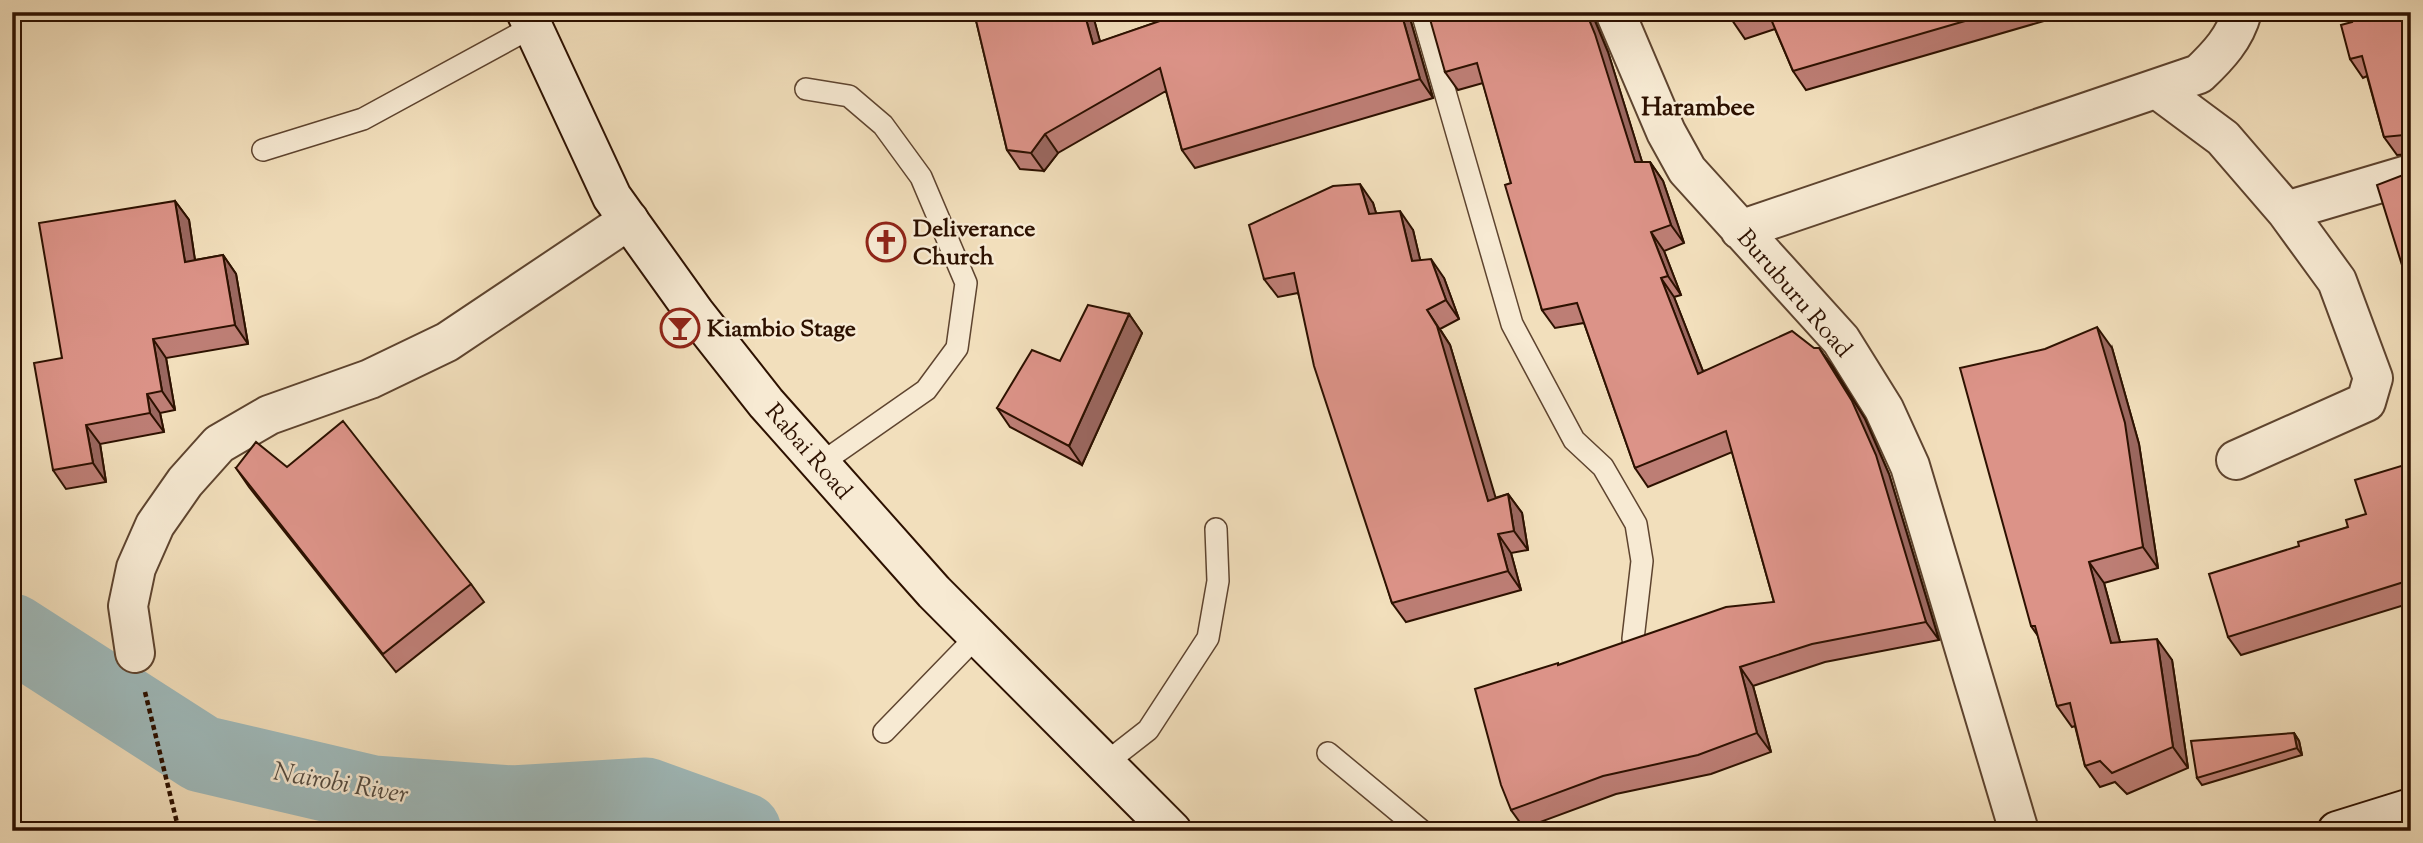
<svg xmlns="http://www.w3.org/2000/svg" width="2423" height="843" viewBox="0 0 2423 843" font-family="'Sorts Mill Goudy',serif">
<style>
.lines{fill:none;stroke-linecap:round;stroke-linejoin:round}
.river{stroke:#9fbabb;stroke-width:77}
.lane-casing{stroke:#5e442f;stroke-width:24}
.street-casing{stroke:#5e442f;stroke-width:42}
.secondary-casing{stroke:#2d1100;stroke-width:42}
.path{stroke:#2d1100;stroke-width:4.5;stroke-dasharray:5 3.5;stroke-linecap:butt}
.lane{stroke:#f7ead3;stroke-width:21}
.street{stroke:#f7ead3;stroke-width:38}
.secondary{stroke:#f7ead3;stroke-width:38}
.wall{fill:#bd7e75;stroke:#2d1100;stroke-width:2}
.shaded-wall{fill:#9a675f;stroke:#2d1100;stroke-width:2}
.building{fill:#dc9388;stroke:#2d1100;stroke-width:2}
.labels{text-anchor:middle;stroke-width:5;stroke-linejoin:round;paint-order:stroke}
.poi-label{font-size:24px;font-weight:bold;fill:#2d1100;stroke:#f7ead3;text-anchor:start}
.street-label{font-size:24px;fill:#2d1100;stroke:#f7ead3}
.neighbourhood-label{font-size:26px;font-weight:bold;fill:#2d1100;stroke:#f7ead3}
.water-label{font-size:26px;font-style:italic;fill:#554c41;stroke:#f7ead3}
</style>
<rect width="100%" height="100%" fill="#f2dfbc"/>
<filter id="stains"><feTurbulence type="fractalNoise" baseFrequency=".00286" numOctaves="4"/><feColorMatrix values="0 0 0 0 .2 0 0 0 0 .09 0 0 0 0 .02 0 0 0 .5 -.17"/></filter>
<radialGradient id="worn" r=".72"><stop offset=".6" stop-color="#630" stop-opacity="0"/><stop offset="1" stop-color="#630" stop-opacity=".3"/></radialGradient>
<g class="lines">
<!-- river -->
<path class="river" d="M 12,632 L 202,754 L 373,794 L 512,804 L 646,796 L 743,831"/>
<defs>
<path id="lane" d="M 1422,12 L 1512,324 L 1574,440 L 1603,467 L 1636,524 L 1642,561 L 1633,639
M 806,89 L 849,96 L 883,125 L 921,177 L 966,283 L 957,348 L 926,390 L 820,464
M 263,150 L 363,119 L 532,27
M 884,732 L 978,635
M 1328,753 L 1422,831
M 1107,762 L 1148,730 L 1208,638 L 1218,581 L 1216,529"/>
<path id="street" d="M 1615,12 L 1666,132 L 1687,170 L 1841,340 L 1884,409 L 1910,466 L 2019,831
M 2157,89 L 2223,138 L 2286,211 L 2337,281 L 2373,378 L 2366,402 L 2236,460
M 2286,211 L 2411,174
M 1740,230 L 2199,74 C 2218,56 2235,38 2242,12
M 135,653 L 128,606 L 136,568 L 155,525 L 185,482 L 219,444 L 269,415 L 370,379 L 447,342 L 629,220"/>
<path id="secondary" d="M 526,12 L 612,197 L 695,313 L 766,403 L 934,592 L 1172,831
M 2337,831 L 2411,808"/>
</defs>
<!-- lane casing -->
<use href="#lane" class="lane-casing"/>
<!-- street casing -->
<use href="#street" class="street-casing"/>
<!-- secondary casing -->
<use href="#secondary" class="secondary-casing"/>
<!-- path -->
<path class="path" d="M 145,692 L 179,831"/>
<!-- lane -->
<use href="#lane" class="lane"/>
<!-- street -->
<use href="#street" class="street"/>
<!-- secondary -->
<use href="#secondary" class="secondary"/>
</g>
<!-- wall -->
<path class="wall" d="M 974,12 L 1092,12 L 1100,42 L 1186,12 L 1410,12 L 1409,15 L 1433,98 L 1195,168 L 1182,150 L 1166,91 L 1058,153 L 1044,171 L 1020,169 L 1007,150 Z
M 1729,12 L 2075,12 L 1806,90 L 1793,71 L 1775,29 L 1745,39 L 1732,20 Z
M 2411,12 L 2411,154 L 2397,155 L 2384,137 L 2367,76 L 2363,78 L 2350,59 L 2352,22 Z
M 1595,21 L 1608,52 L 1642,162 L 1650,162 L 1663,181 L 1684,243 L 1664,251 L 1681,295 L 1674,297 L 1703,371 L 1819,348 L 1832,366 L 1865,419 L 1889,474 L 1939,640 L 1825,662 L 1753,686 L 1771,752 L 1711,774 L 1616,794 L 1524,828 L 1511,810 L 1559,665 L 1774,602 L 1732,452 L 1648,487 L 1635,468 L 1584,323 L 1555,328 L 1542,310 L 1511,183 L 1483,83 L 1458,90 L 1445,72 Z
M 175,201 L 189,220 L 195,260 L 223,255 L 236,274 L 248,344 L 166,358 L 175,410 L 160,413 L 164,432 L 100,444 L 106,482 L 66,489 L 53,470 L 62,358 Z
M 1373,203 L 1376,213 L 1413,230 L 1420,260 L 1444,278 L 1459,319 L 1440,329 L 1450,345 L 1495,498 L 1508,494 L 1522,513 L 1528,550 L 1511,553 L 1521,590 L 1406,622 L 1392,603 L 1298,293 L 1278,297 L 1264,279 Z
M 1129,314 L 1142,333 L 1082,465 L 1010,427 L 997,408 L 1060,361 Z
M 2112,348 L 2139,444 L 2158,568 L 2104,583 L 2120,642 L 2172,660 L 2188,768 L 2127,794 L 2115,782 L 2100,787 L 2085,766 L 2075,726 L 2072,727 L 2057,706 L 2038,636 L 2031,626 Z
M 2411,463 L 2411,603 L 2241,655 L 2228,637 L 2299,546 L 2348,527 L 2366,514 Z
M 287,467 L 471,584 L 484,602 L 396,672 L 249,487 L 236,468 Z
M 2294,733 L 2299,741 L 2302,755 L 2202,785 L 2197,778 Z"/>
<!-- shaded-wall -->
<path class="shaded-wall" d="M 1084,12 L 1092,12 L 1106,63 L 1093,44 Z
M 1401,12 L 1410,12 L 1409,15 L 1433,98 L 1420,79 Z
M 1586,12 L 1594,12 L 1595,21 L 1608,52 L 1648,181 L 1635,162 Z
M 1045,134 L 1058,153 L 1044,171 L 1031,153 Z
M 1650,162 L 1663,181 L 1684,243 L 1671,225 Z
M 1360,184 L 1373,203 L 1382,233 L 1369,214 Z
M 175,201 L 189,220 L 198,281 L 185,262 Z
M 1400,211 L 1413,230 L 1425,280 L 1412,261 Z
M 1651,232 L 1664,251 L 1681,295 L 1668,276 Z
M 223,255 L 236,274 L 248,344 L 235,325 Z
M 1431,259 L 1444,278 L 1459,319 L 1446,300 Z
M 1661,278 L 1674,297 L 1711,392 L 1698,374 Z
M 1427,310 L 1450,345 L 1502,519 L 1488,501 Z
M 1129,314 L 1142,333 L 1082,465 L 1069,446 Z
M 2097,327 L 2112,348 L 2139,444 L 2158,568 L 2143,547 Z
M 153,339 L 166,358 L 175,410 L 162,391 Z
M 1819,348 L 1832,366 L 1865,419 L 1889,474 L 1939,640 L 1926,622 Z
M 147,394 L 160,413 L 164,432 L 150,413 Z
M 86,425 L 100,444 L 106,482 L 93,463 Z
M 1508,494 L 1522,513 L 1528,550 L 1514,531 Z
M 1498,534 L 1511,553 L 1521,590 L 1508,571 Z
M 2089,562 L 2104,583 L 2126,664 L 2111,643 Z
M 2403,567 L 2411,578 L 2411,587 L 2407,581 Z
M 2157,639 L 2172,660 L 2188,768 L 2173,747 Z
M 1740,667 L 1753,686 L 1771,752 L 1757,733 Z
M 2294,733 L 2299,741 L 2302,755 L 2297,748 Z"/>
<!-- building -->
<path class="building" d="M 974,12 L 1084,12 L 1093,44 L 1186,12 L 1401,12 L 1420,79 L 1182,150 L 1160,68 L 1045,134 L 1031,153 L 1007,150 Z
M 1428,12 L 1586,12 L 1595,34 L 1635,162 L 1650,162 L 1671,225 L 1651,232 L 1668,276 L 1661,278 L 1698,374 L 1792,331 L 1814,348 L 1819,348 L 1852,401 L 1876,455 L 1926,622 L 1812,644 L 1740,667 L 1757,733 L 1698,755 L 1603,776 L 1511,810 L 1501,785 L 1475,689 L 1558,663 L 1558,665 L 1726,607 L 1774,602 L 1726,431 L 1635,468 L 1577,303 L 1542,310 L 1505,185 L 1511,183 L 1477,63 L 1445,72 Z
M 1729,12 L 1755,12 L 1732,20 Z
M 1768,12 L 1996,12 L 1793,71 Z
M 2349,12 L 2411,12 L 2411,139 L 2404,135 L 2384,137 L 2362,56 L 2350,59 L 2341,25 L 2352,22 Z
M 2411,172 L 2411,294 L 2377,185 Z
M 1360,184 L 1369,214 L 1400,211 L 1412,261 L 1431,259 L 1446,300 L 1427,310 L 1437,326 L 1488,501 L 1508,494 L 1514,531 L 1498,534 L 1508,571 L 1392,603 L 1314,366 L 1294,273 L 1264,279 L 1249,225 L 1333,186 Z
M 175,201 L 185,262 L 223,255 L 235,325 L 153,339 L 162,391 L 147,394 L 150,413 L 86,425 L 93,463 L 53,470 L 34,363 L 62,358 L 39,223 Z
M 1088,305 L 1129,314 L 1069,446 L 997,408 L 1032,350 L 1060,361 Z
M 2097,327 L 2125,423 L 2143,547 L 2089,562 L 2111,643 L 2157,639 L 2173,747 L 2112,773 L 2100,761 L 2085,766 L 2070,703 L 2057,706 L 2035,626 L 2031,626 L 1960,368 L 2045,349 Z
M 343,421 L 471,584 L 383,654 L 236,468 L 256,442 L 287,467 Z
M 2411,463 L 2411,564 L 2403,567 L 2407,581 L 2228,637 L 2209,574 L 2299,546 L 2298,542 L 2348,527 L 2346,520 L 2366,514 L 2355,480 Z
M 2294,733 L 2297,748 L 2197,778 L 2191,741 Z"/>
<!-- icons -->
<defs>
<symbol id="church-ring" viewBox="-11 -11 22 22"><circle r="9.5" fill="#f7ead3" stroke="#8f2418" stroke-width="1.5"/><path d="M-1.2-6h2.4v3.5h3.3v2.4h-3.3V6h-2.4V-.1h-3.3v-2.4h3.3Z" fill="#8f2418"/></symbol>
<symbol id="bar-ring" viewBox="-11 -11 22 22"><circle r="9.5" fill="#f7ead3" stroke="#8f2418" stroke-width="1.5"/><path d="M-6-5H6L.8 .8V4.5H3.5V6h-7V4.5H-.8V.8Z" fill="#8f2418"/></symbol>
</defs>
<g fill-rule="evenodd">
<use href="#church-ring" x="864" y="220" width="44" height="44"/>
<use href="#bar-ring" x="658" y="306" width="44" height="44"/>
</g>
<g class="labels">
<!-- poi labels -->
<g class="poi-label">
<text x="913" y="236">Deliverance<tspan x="913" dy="28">Church</tspan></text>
<text x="707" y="336">Kiambio Stage</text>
</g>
<!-- street labels -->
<g class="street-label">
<text transform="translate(1795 293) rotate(49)" y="8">Buruburu Road</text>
<text transform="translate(809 451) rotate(49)" y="8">Rabai Road</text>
</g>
<!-- neighbourhood labels -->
<g class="neighbourhood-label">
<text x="1698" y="115">Harambee</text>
</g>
<!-- water labels -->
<g class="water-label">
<text transform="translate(341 782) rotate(10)" y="9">Nairobi River</text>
</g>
</g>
<!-- margin -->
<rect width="2423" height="843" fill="none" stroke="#f2dfbc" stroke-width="42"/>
<rect x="14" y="14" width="2395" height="815" fill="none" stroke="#2d1100" stroke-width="3.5"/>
<rect x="21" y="21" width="2381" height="801" fill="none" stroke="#2d1100" stroke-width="2"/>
<rect width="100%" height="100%" filter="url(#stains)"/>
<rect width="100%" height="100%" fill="url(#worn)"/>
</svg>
